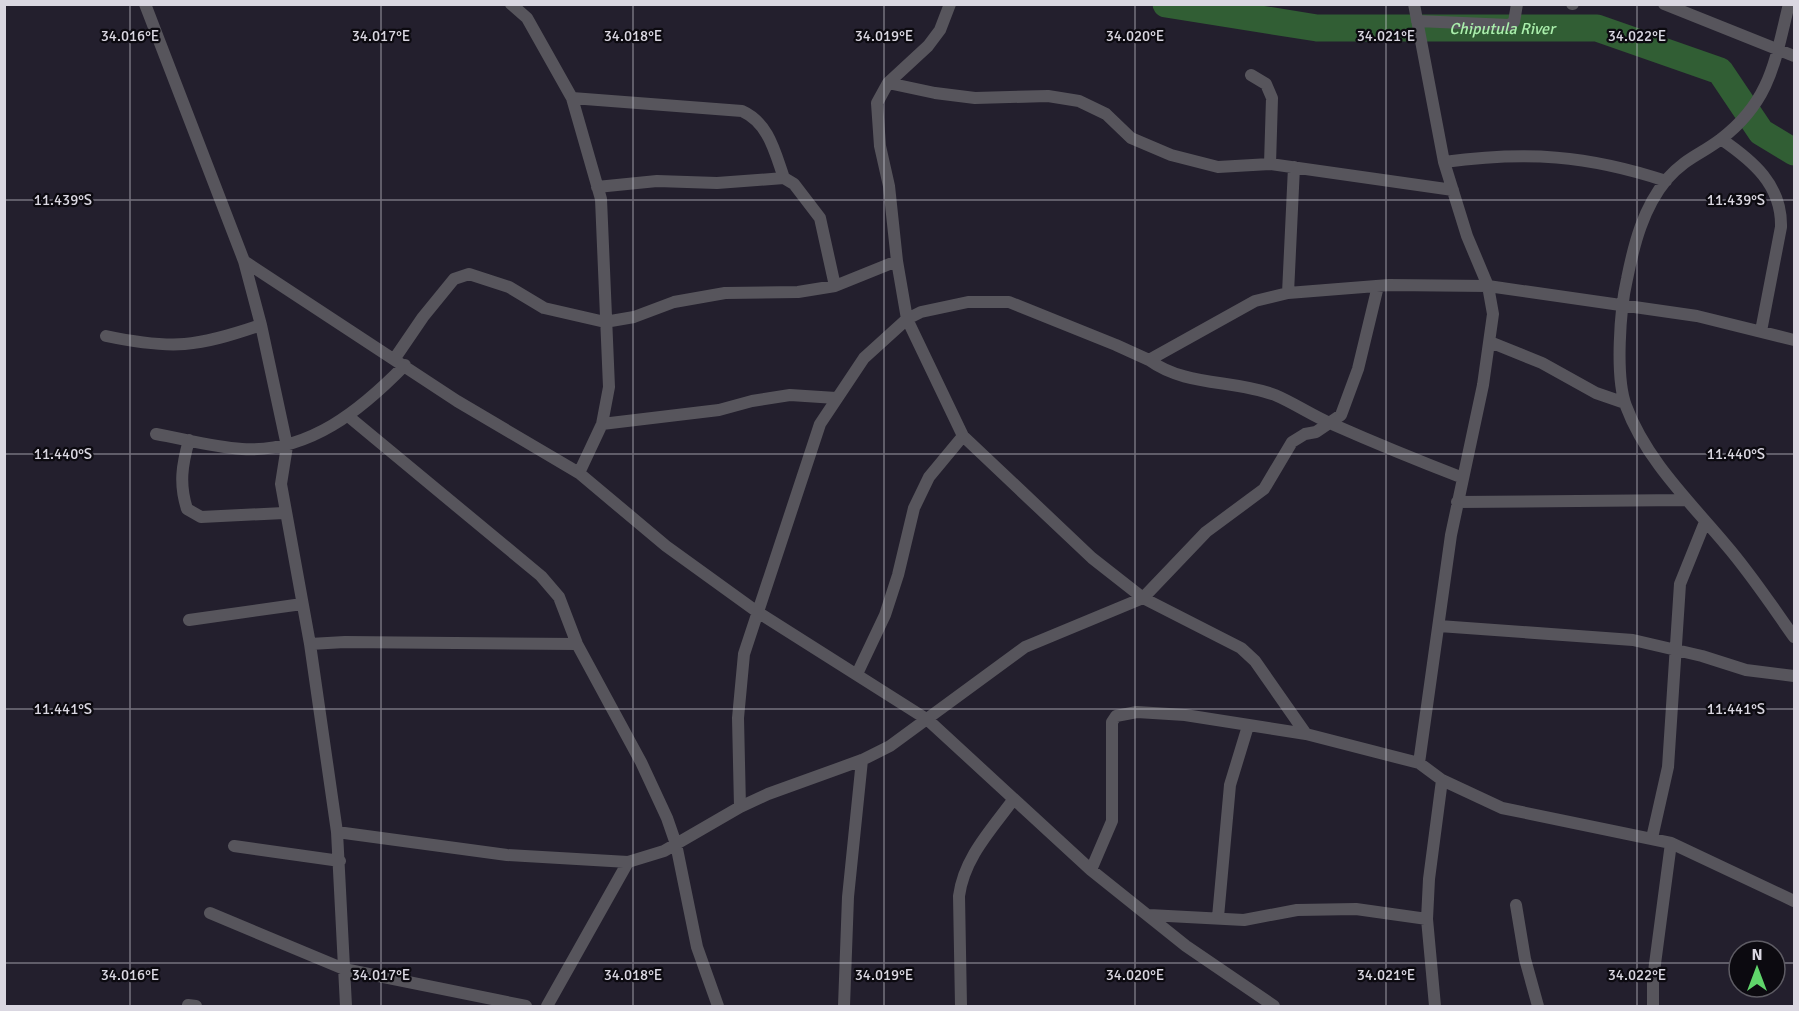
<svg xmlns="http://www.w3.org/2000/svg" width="1799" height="1011" viewBox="0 0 1799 1011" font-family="Signika,sans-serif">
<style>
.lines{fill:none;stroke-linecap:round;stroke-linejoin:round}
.river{stroke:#315e34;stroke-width:27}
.street{stroke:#57555c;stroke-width:12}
.ticks{fill:none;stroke:#dad7e1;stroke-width:1.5;stroke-opacity:0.45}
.labels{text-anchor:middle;stroke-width:4.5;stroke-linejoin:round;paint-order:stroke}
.water-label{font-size:16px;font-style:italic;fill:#aaefac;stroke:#0c0a10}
.ticks-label{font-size:15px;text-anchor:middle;fill:#dad7e1;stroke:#0c0a10;stroke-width:4.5;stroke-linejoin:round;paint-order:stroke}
</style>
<rect width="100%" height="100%" fill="#231f2d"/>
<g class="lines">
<!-- river -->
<path class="river" id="s1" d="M 1166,4 L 1317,28 L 1597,28 L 1720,71 L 1761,132 L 1794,152"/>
<!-- street -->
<path class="street" d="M 145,4 L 244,261 L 261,325 L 287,446 L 281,484 L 310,644 L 337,832 L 346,1006
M 511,4 L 527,18 L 572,98 L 601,199 L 609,387 L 602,424 L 579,473
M 1414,4 L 1444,162 L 1467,236 L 1488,286 L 1493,314 L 1483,385 L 1451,535 L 1419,763
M 1572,4 L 1573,4
M 1664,4 L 1794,56
M 1789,4 C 1775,60 1771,101 1721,139 C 1700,155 1687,157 1667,179 C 1643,208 1634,244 1627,279 C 1620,309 1615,377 1626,406 C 1646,460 1690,502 1726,545 C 1751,574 1772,606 1794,637
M 1417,21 L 1509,25 L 1514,22 L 1517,4
M 1251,75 L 1266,84 L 1272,98 L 1270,164
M 888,83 L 935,93 L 975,98 L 1048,96 L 1079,101 L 1106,114 L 1131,138 L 1171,155 L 1218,167 L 1270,164 L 1453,190
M 572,98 L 742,111 C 769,123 775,153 784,178
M 1721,139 C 1753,161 1782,185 1781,227 L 1761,331
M 1444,162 C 1527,151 1587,155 1666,181
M 597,187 L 657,181 L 717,183 L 784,178 L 794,184 L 820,218 L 835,286
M 244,261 L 457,401 L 579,473 L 666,546 L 756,611 L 928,720 L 1091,870 L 1186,946 L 1274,1006
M 897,261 L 889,186 L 880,146 L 877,103 L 888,83 L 928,46 L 940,30 L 950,4
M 1288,293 L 1294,167
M 106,336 C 173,350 197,347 261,325
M 1490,342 L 1542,363 L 1596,393 L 1625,403
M 395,358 L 423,317 L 454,279 L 469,274 L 509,287 L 544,308 L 605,322 L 634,317 L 674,302 L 725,293 L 798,292 L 835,286 L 897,261 L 907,319 L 963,436 L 1092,558 L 1143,598 L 1241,648 L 1255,661 L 1306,734
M 1149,360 C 1186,387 1233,379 1275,395 C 1294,403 1313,416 1332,424 C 1375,443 1419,461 1463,478
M 348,416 L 541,576 L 559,597 L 577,644 L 641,762 L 667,818 L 676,844 L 697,947 L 718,1006
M 602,424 L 719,410 L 752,401 L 790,395 L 836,398
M 156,434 C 184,439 213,447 242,449 C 309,453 361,410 405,365
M 189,440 C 182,465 179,484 187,509 L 201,517 L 284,513
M 1457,502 L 1685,500
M 189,620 L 302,604
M 1439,626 L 1633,640 L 1702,656 L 1746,670 L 1794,676
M 310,644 L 345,642 L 577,644
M 857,674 L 885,615 L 898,575 L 914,508 L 929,477 L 963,436
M 740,807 L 738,718 L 744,654 L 820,424 L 864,358 L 907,319 L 921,312 L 968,302 L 1009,302 L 1116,345 L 1149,360 L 1255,301 L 1288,293 L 1389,285 L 1488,286 L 1697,316 L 1794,340
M 337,832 L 507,855 L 628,862 L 664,851 L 740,807 L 768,794 L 862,760 L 890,746 L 1025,647 L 1143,598 L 1206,532 L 1264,489 L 1292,442 L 1305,434 L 1316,432 L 1341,415 L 1358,369 L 1378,286
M 1652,838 L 1668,767 L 1680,584 L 1705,522
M 234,846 L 340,861
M 1091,870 L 1112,821 L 1112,722 L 1116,716 L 1137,712 L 1185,715 L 1306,734 L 1419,763 L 1442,780 L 1502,808 L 1671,843 L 1794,901
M 1516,905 L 1525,959 L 1538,1006
M 210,913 L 344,969 L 526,1006
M 1149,915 L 1244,920 L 1297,910 L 1356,909 L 1427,919
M 1218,917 L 1230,785 L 1248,726
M 188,1005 L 196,1006
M 547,1006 L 628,862
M 844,1006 L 848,897 L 862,760
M 961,1006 L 959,896 C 964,858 991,830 1013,800
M 1435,1006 L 1427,919 L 1429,879 L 1442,780
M 1653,1006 L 1653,979 L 1671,843"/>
</g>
<!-- ticks -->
<path class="ticks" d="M 130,4 L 130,1006M 381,4 L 381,1006M 633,4 L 633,1006M 884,4 L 884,1006M 1135,4 L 1135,1006M 1386,4 L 1386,1006M 1637,4 L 1637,1006M 4,200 L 1794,200M 4,454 L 1794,454M 4,709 L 1794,709M 4,963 L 1739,963M 1775,963 L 1794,963"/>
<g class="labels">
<!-- water labels -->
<g class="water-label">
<text dy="6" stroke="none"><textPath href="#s1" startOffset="338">Chiputula River</textPath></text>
</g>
</g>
<g class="ticks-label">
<text x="130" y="41">34.016°E</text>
<text x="381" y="41">34.017°E</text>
<text x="633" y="41">34.018°E</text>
<text x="884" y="41">34.019°E</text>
<text x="1135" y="41">34.020°E</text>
<text x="1386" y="41">34.021°E</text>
<text x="1637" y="41">34.022°E</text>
<text x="63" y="205">11.439°S</text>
<text x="1736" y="205">11.439°S</text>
<text x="63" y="459">11.440°S</text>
<text x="1736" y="459">11.440°S</text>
<text x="63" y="714">11.441°S</text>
<text x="1736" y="714">11.441°S</text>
<text x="130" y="980">34.016°E</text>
<text x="381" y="980">34.017°E</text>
<text x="633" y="980">34.018°E</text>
<text x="884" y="980">34.019°E</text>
<text x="1135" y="980">34.020°E</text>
<text x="1386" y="980">34.021°E</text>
<text x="1637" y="980">34.022°E</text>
</g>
<!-- border -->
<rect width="1799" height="1011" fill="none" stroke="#dad7e1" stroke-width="12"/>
<!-- north arrow -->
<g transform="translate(1757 969)"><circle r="28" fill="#0c0a10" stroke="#5e5c64" stroke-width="1.5"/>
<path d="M0-4.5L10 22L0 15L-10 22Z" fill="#60d56b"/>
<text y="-9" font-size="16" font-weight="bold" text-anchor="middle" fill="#dad7e1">N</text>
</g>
</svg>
